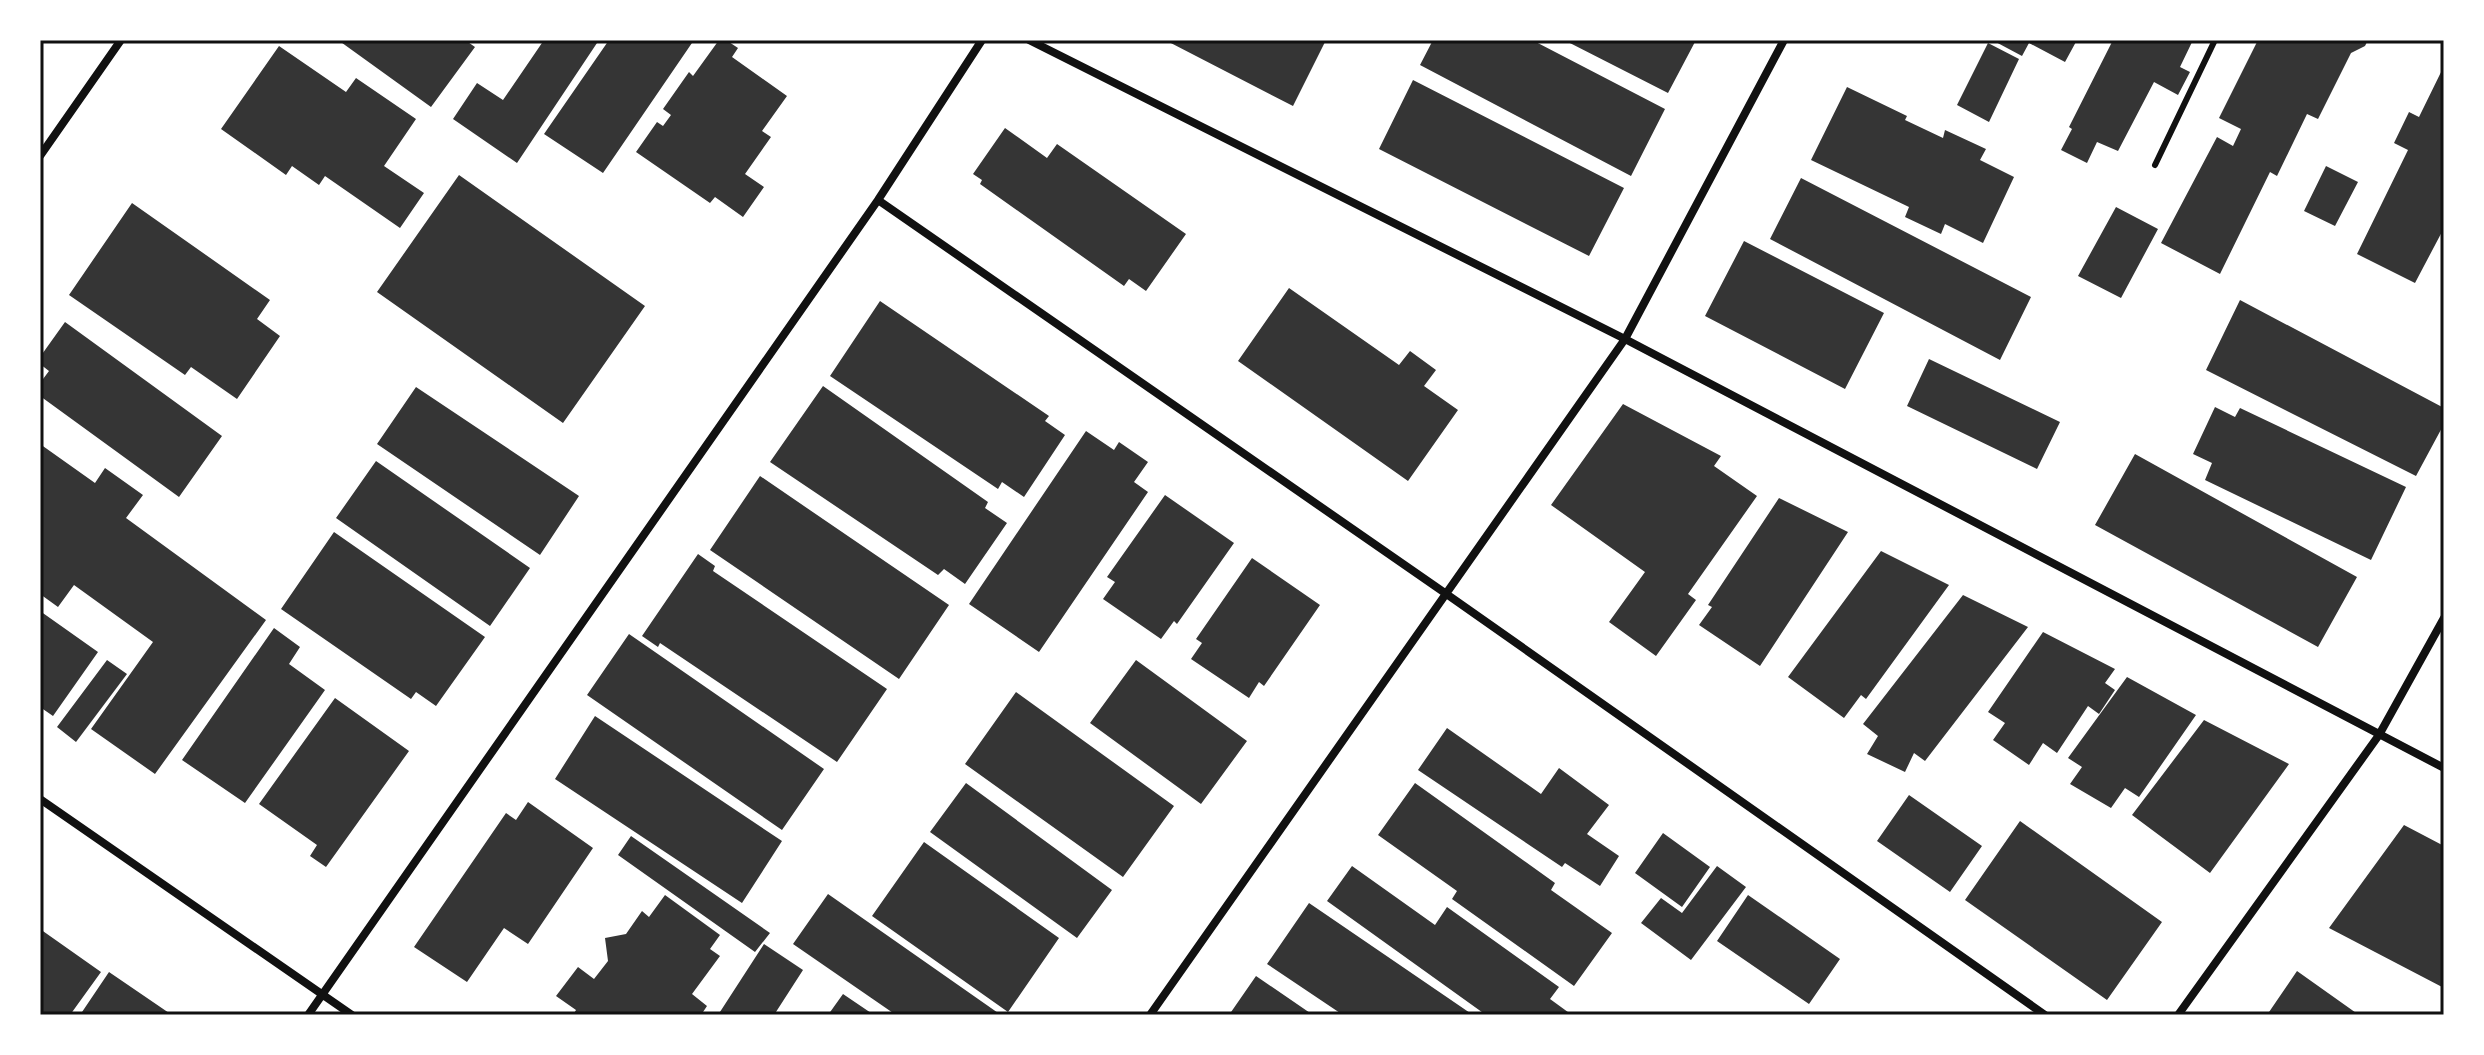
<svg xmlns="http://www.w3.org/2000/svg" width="2484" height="1055" viewBox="0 0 2484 1055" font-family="'DM Sans',sans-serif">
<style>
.building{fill:#353535}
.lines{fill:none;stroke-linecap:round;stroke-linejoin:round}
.service{stroke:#111;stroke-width:6}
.minor{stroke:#111;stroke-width:8}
.neatline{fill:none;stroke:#111;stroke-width:3}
</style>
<rect width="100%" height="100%" fill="#fff"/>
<!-- building -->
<path class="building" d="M 338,40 L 465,40 L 475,47 L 431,107 Z
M 544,40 L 599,40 L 517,163 L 453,119 L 477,83 L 503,100 Z
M 609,40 L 694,40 L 603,173 L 544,134 Z
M 719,40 L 726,40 L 738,48 L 732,57 L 787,96 L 762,131 L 771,137 L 745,174 L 764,187 L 743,217 L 715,197 L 710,203 L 636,152 L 657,122 L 663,126 L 671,115 L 663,109 L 689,72 L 693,76 Z
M 1165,40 L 1326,40 L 1293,106 Z
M 1433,40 L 1532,40 L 1665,109 L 1631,176 L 1420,65 Z
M 1564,40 L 1696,40 L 1668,93 Z
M 1992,40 L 2077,40 L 2065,62 L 2029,43 L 2022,56 Z
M 2113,40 L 2193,40 L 2180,67 L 2190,72 L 2178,95 L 2154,82 L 2118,151 L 2097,142 L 2087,163 L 2061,150 L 2072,129 L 2069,127 Z
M 2258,40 L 2368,40 L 2365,46 L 2351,53 L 2318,119 L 2307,114 L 2277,176 L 2270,172 L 2220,274 L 2161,243 L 2217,137 L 2233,146 L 2241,129 L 2219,118 Z
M 1988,43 L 2019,59 L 1989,122 L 1957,105 Z
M 279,46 L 346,92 L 356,78 L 416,119 L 384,166 L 424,193 L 400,228 L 325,176 L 319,185 L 292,166 L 286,175 L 221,129 Z
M 2444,66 L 2444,228 L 2415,283 L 2357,254 L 2408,150 L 2394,143 L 2409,112 L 2419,117 Z
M 1413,80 L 1624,188 L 1589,256 L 1379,149 Z
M 1847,87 L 1907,116 L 1905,120 L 1943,138 L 1945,130 L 1986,149 L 1980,160 L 2014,177 L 1983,243 L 1945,224 L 1941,234 L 1905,217 L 1909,207 L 1811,160 Z
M 1005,128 L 1047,158 L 1057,144 L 1186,234 L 1146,291 L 1129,279 L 1124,286 L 980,184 L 982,180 L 973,174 Z
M 2326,166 L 2358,182 L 2335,226 L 2304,211 Z
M 459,175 L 645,306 L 563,423 L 377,292 Z
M 1801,178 L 2031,297 L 2000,360 L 1770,239 Z
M 132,203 L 270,300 L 257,319 L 280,336 L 237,399 L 191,367 L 185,375 L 69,295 Z
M 2116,207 L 2158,229 L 2121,298 L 2078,276 Z
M 1744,241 L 1884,313 L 1845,389 L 1705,316 Z
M 1289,288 L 1399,365 L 1410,351 L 1436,370 L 1424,386 L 1458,410 L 1408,481 L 1238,361 Z
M 2240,300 L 2444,408 L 2444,424 L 2416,476 L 2206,370 Z
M 880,301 L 1049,416 L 1045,421 L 1065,435 L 1024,497 L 1002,482 L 998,489 L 830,376 Z
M 65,322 L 222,436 L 179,497 L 40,396 L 40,383 L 49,371 L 40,364 L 40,357 Z
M 1929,359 L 2060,422 L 2037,469 L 1907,406 Z
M 823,386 L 988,502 L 985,508 L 1007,523 L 965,584 L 944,569 L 938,575 L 770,462 Z
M 416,387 L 579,496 L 540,555 L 377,444 Z
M 1623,404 L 1721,456 L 1714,466 L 1757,496 L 1688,594 L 1696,600 L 1656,656 L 1609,622 L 1645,572 L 1551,505 Z
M 2215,407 L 2235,417 L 2240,408 L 2406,487 L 2371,560 L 2205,480 L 2212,463 L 2193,454 Z
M 1086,431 L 1114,450 L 1119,442 L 1148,462 L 1134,482 L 1148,492 L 1039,652 L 969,604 Z
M 40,444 L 95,483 L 105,468 L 143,495 L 126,518 L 266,620 L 155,774 L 91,729 L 153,642 L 74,585 L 58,607 L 40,594 Z
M 2135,454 L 2357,577 L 2318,647 L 2095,525 Z
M 376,461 L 530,568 L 490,626 L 336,518 Z
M 760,476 L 949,605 L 899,679 L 710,550 Z
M 1165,495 L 1234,543 L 1177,624 L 1174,621 L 1161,639 L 1103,599 L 1115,582 L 1107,577 Z
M 1779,498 L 1848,532 L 1760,666 L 1699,625 L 1712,607 L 1708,605 Z
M 334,532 L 485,637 L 436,706 L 416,692 L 411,699 L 281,609 Z
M 1881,551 L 1949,585 L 1866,699 L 1861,695 L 1844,718 L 1788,677 Z
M 698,554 L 715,566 L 713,571 L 887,689 L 837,762 L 660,643 L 658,647 L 642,636 Z
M 1252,558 L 1320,605 L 1264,686 L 1259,682 L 1249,698 L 1191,659 L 1202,643 L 1196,639 Z
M 1963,595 L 2028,627 L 1925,761 L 1914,753 L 1905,772 L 1867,754 L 1878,736 L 1863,724 Z
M 40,611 L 98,652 L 53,716 L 40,707 Z
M 274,628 L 300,647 L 289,664 L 325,690 L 245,803 L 182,760 Z
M 2043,632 L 2115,669 L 2105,683 L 2115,690 L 2099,714 L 2088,706 L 2057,753 L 2043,743 L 2029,765 L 1993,740 L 2005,723 L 1988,712 Z
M 629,634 L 824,769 L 782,830 L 587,695 Z
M 107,660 L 127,674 L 76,742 L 57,727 Z
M 1136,660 L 1247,741 L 1201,804 L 1090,723 Z
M 2127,677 L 2196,715 L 2139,797 L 2125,788 L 2111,808 L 2070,784 L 2082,767 L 2068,758 Z
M 1016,692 L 1174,806 L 1123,877 L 965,764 Z
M 335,698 L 409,751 L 326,867 L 310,856 L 317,845 L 259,804 Z
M 595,716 L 782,841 L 742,903 L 555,779 Z
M 2204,720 L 2289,764 L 2210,873 L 2132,815 Z
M 1447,728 L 1541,794 L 1559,768 L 1609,805 L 1587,834 L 1619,856 L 1600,886 L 1565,863 L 1562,867 L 1418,770 Z
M 966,783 L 1112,890 L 1077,938 L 930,832 Z
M 1415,783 L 1555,883 L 1551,890 L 1612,933 L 1574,986 L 1452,899 L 1457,891 L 1378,835 Z
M 1909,795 L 1982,846 L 1950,892 L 1877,841 Z
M 528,802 L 593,848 L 528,944 L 504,928 L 467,982 L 414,947 L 506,813 L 516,820 Z
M 2020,821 L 2162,922 L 2107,1000 L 1965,900 Z
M 2404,825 L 2444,846 L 2444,988 L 2329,928 Z
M 1663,833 L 1710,867 L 1682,907 L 1635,873 Z
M 631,836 L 770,933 L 755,952 L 618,855 Z
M 924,842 L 1059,938 L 1008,1012 L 872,916 Z
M 1352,866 L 1435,925 L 1447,907 L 1559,987 L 1550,999 L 1572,1015 L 1486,1015 L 1327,901 Z
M 1717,866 L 1746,887 L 1691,960 L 1641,923 L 1661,898 L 1682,913 Z
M 828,894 L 1001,1015 L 896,1015 L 793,944 Z
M 665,895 L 720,935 L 710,949 L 720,956 L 692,994 L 707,1006 L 701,1015 L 573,1015 L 576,1010 L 556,996 L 578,967 L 594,979 L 608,961 L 605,938 L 626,934 L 642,911 L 649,917 Z
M 1748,895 L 1840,959 L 1809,1004 L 1717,941 Z
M 1309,903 L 1473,1015 L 1343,1015 L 1267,964 Z
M 40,929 L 101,972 L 70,1015 L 40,1015 Z
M 764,944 L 803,970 L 774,1015 L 718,1015 Z
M 2297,971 L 2359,1015 L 2267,1015 Z
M 109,972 L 172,1015 L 80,1015 Z
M 1256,976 L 1313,1015 L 1229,1015 Z
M 843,994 L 874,1015 L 828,1015 Z"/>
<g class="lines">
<!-- service -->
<path class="service" d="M 2155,165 L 2215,40"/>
<!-- minor -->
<path class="minor" d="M 1029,40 L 1625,339 L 2444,768
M 40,156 L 121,40
M 878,200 L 1445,593 L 2045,1015
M 40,799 L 352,1015
M 308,1015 L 878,200 L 982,40
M 1150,1015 L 1625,339 L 1784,40
M 2178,1015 L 2379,735 L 2444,618"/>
</g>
<!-- border -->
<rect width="2484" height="1055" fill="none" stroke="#ffffff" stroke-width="84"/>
<rect x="42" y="42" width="2400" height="971" class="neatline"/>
</svg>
